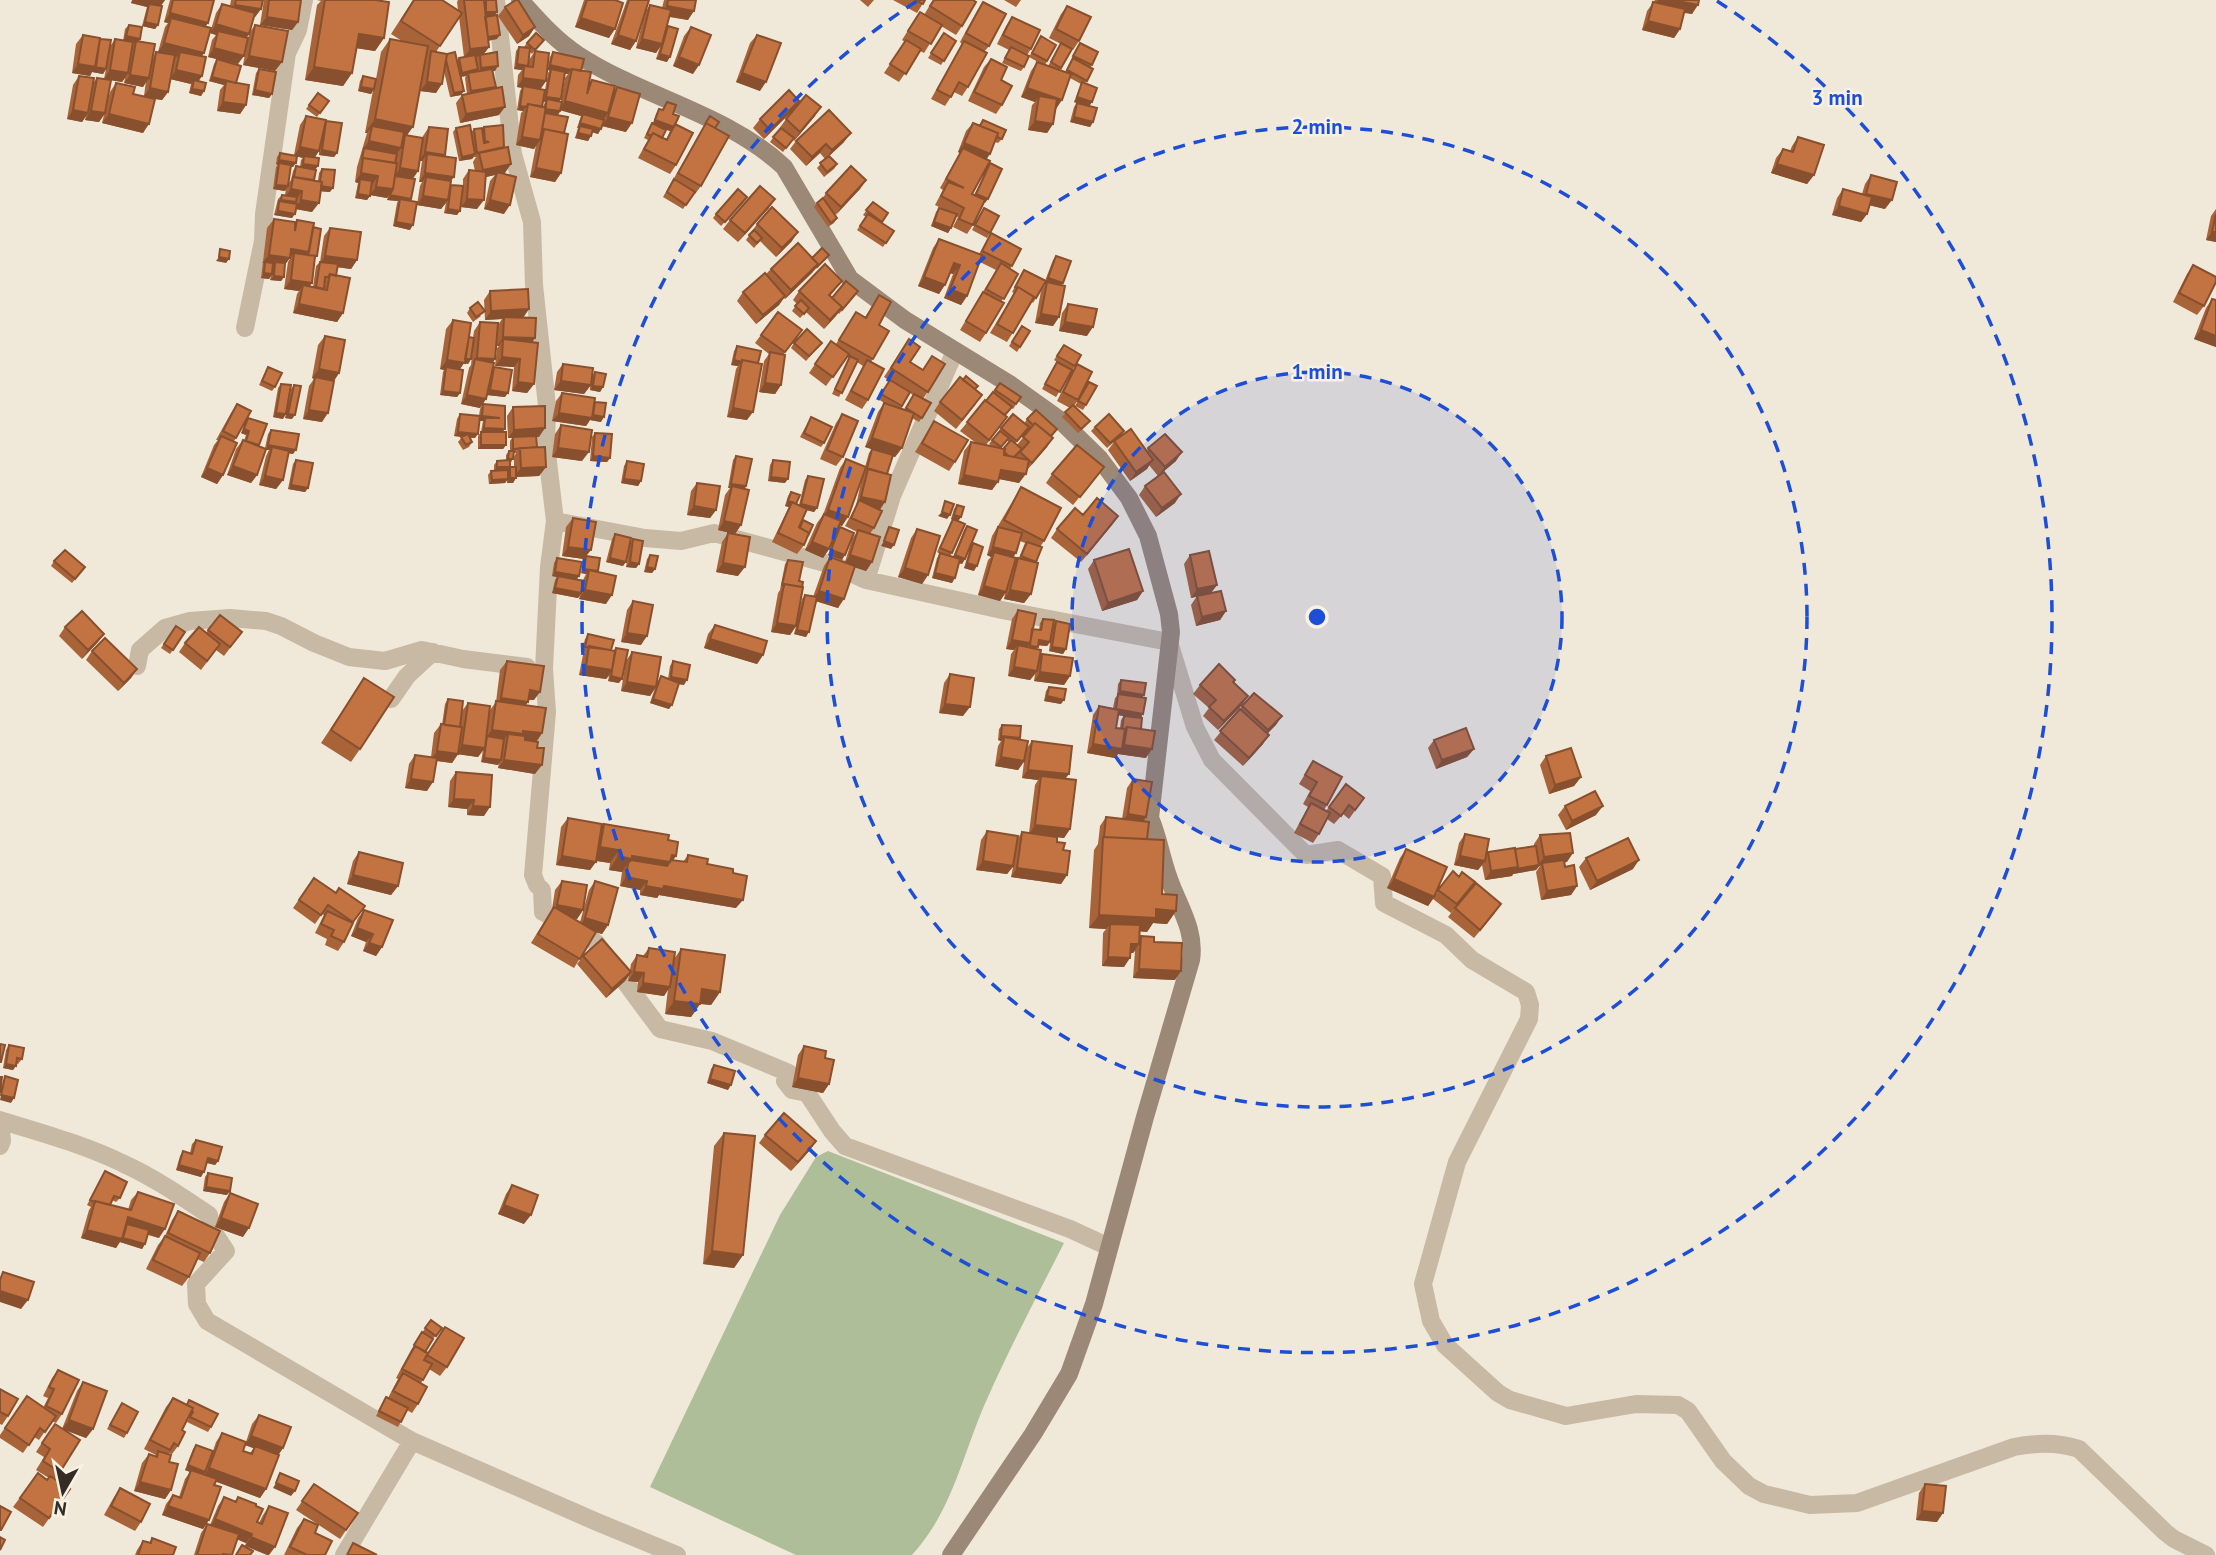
<svg xmlns="http://www.w3.org/2000/svg" width="2216" height="1555" viewBox="0 0 2216 1555" font-family="'PT Sans',sans-serif">
<style>
.green{fill:#adbe98}
.lines{fill:none;stroke-linecap:round;stroke-linejoin:round}
.street{stroke:#c8b9a4;stroke-width:18}
.secondary{stroke:#9b8876;stroke-width:18}
.wall{fill:#a86339;fill-rule:evenodd}
.shaded-wall{fill:#88502e}
.building{fill:#c37342;stroke:#88502e;stroke-width:2}
.ring{fill:none;stroke:#1d4ed8;stroke-width:3.5;stroke-dasharray:12 9}
.centre{fill:#1d4ed8;stroke:#f8f2e4;stroke-width:3.5}
.ring-label{font-size:21px;text-anchor:middle;font-weight:bold;fill:#1d4ed8;stroke:#f8f2e4;stroke-width:5;stroke-linejoin:round;paint-order:stroke}
</style>
<rect width="100%" height="100%" fill="#f0e8d8"/>
<!-- green -->
<path class="green" d="M 828,1151 L 1064,1243 C 1038,1294 1011,1345 988,1397 C 963,1451 954,1509 912,1555 L 796,1555 L 650,1487 L 780,1215 L 816,1157 Z"/>
<g class="lines">
<!-- street -->
<path class="street" d="M 496,0 L 513,154 L 532,222 L 534,285 L 547,406 L 546,445 L 555,521 L 549,567 L 544,669 L 547,712 L 533,875 L 537,885 L 542,890 L 543,912 L 586,934 L 597,944 L 660,1029 L 712,1041 L 789,1073 L 785,1081 L 792,1090 L 807,1093 L 832,1131 L 845,1146 L 1070,1229 L 1109,1247
M 245,328 L 263,241 L 264,214 L 287,53 L 298,30 L 304,0
M 555,521 L 645,538 L 681,541 L 714,533 L 836,566 L 866,580 L 1002,610 L 1169,642 L 1195,727 L 1212,760 L 1306,855 L 1338,850 L 1382,876 L 1384,903 L 1446,935 L 1472,960 L 1526,992 L 1530,1005 L 1529,1019 L 1457,1162 L 1423,1284 L 1431,1321 L 1445,1345 L 1498,1393 L 1510,1400 L 1566,1416 L 1636,1404 L 1678,1405 L 1688,1411 L 1723,1461 L 1749,1486 L 1764,1494 L 1810,1505 L 1857,1503 L 2014,1447 C 2035,1443 2058,1442 2079,1449 L 2165,1532 L 2174,1539 L 2206,1555
M 866,580 L 892,496 L 955,351
M 137,666 L 140,650 L 165,628 L 190,621 L 230,618 L 266,621 L 281,626 L 314,643 L 349,657 L 385,661 L 422,650 L 463,659 L 527,667
M 391,699 L 407,676 L 433,652
M 0,1120 C 41,1133 83,1144 122,1163 C 153,1177 181,1196 209,1215 L 212,1230 L 226,1251 L 196,1284 L 197,1304 L 207,1321 L 412,1441 L 597,1522 L 677,1555
M 0,1122 L 2,1141 L 0,1146
M 344,1555 L 412,1441"/>
<!-- secondary -->
<path class="secondary" d="M 520,0 C 538,20 555,40 578,55 C 644,98 726,113 784,167 L 850,279 L 905,320 L 1011,385 L 1060,420 L 1100,459 L 1129,498 L 1148,536 L 1169,614 L 1171,632 L 1150,818 C 1158,836 1161,856 1168,876 C 1177,904 1196,929 1191,960 L 1145,1117 L 1094,1304 L 1069,1374 L 1033,1434 L 951,1555"/>
</g>
<!-- wall -->
<path class="wall" d="M 132,0 L 165,0 L 161,6 L 158,25 L 155,29 L 142,26 L 147,7 L 131,3 Z
M 170,0 L 214,0 L 205,27 L 204,53 L 202,56 L 202,76 L 198,81 L 204,91 L 201,96 L 189,93 L 191,84 L 170,79 L 168,92 L 162,100 L 155,99 L 143,133 L 102,123 L 104,115 L 99,122 L 85,120 L 86,116 L 82,122 L 67,119 L 73,85 L 79,76 L 93,83 L 97,78 L 104,79 L 106,69 L 103,74 L 92,72 L 90,76 L 72,73 L 76,44 L 83,35 L 109,48 L 115,39 L 123,41 L 125,29 L 129,25 L 140,39 L 139,41 L 153,58 L 156,52 L 158,52 L 165,27 L 168,23 L 164,22 ZM 125,78 L 124,83 L 143,87 L 146,81 L 144,96 L 133,94 L 116,83 L 110,92 L 106,107 L 110,80 L 122,82 Z
M 231,0 L 263,0 L 261,9 L 255,17 L 254,17 L 249,33 L 255,25 L 275,71 L 243,65 L 249,34 L 246,38 L 238,64 L 208,57 L 212,40 L 216,35 L 210,33 L 216,13 L 222,4 L 230,6 Z
M 264,0 L 301,0 L 298,22 L 292,30 L 260,25 Z
M 317,0 L 380,0 L 384,38 L 375,51 L 356,48 L 352,73 L 343,86 L 305,80 L 317,5 L 321,1 Z
M 413,0 L 442,0 L 458,10 L 457,2 L 458,0 L 484,0 L 484,3 L 486,0 L 497,12 L 494,16 L 497,39 L 488,41 L 489,47 L 484,54 L 495,71 L 493,71 L 494,89 L 499,115 L 460,123 L 456,103 L 462,95 L 467,94 L 465,78 L 466,76 L 461,77 L 461,95 L 450,97 L 444,71 L 436,93 L 420,91 L 407,136 L 422,138 L 423,136 L 429,127 L 445,155 L 444,156 L 451,181 L 450,186 L 463,186 L 463,179 L 469,170 L 475,171 L 473,162 L 476,157 L 474,157 L 472,159 L 459,161 L 453,132 L 456,128 L 471,132 L 474,129 L 482,130 L 484,127 L 505,173 L 502,173 L 504,214 L 484,209 L 490,181 L 495,175 L 486,177 L 477,209 L 461,207 L 457,215 L 444,213 L 446,203 L 441,209 L 417,205 L 420,186 L 422,182 L 419,182 L 422,161 L 420,161 L 418,171 L 413,179 L 411,199 L 410,201 L 410,230 L 393,226 L 397,203 L 398,201 L 387,200 L 388,197 L 387,198 L 370,195 L 367,200 L 355,198 L 358,183 L 355,182 L 357,167 L 367,133 L 365,133 L 373,90 L 371,94 L 358,91 L 360,81 L 363,76 L 376,79 L 381,52 L 390,39 L 402,41 L 391,34 ZM 459,17 L 464,57 L 459,58 L 457,61 L 436,52 Z
M 584,0 L 615,0 L 609,38 L 575,27 Z
M 627,0 L 649,0 L 645,12 L 650,5 L 662,8 L 664,0 L 696,0 L 688,20 L 669,17 L 666,28 L 667,62 L 656,59 L 660,47 L 656,53 L 636,48 L 642,24 L 636,41 L 630,50 L 611,44 Z
M 860,0 L 874,0 L 868,7 Z
M 893,0 L 925,0 L 917,13 Z
M 933,0 L 973,0 L 962,26 L 956,35 L 941,26 L 924,53 L 920,51 L 899,82 L 884,73 L 905,42 L 902,40 L 914,21 L 920,12 L 924,15 Z
M 1004,0 L 1021,0 L 1016,7 Z
M 1655,0 L 1699,0 L 1692,14 L 1684,13 L 1680,29 L 1674,38 L 1642,30 L 1647,11 Z
M 983,2 L 989,46 L 984,52 L 968,87 L 962,96 L 954,92 L 945,106 L 931,99 L 962,44 L 960,42 L 977,11 Z
M 1067,6 L 1079,41 L 1073,50 L 1072,49 L 1060,70 L 1065,72 L 1080,43 L 1092,65 L 1090,68 L 1093,69 L 1085,83 L 1093,122 L 1090,127 L 1070,122 L 1074,107 L 1077,103 L 1074,102 L 1081,84 L 1070,78 L 1056,109 L 1053,124 L 1047,133 L 1028,130 L 1032,105 L 1035,102 L 1021,97 L 1031,71 L 1037,62 L 1038,62 L 1029,57 L 1041,36 L 1056,45 L 1045,65 L 1048,66 L 1061,44 L 1049,38 L 1061,14 Z
M 505,7 L 535,27 L 529,36 L 517,44 L 498,16 Z
M 1012,17 L 1031,49 L 1027,55 L 1024,67 L 1021,71 L 1002,63 L 1009,50 L 997,44 L 1006,26 Z
M 691,27 L 693,74 L 673,66 L 684,36 Z
M 944,33 L 956,41 L 941,65 L 928,58 Z
M 757,35 L 760,91 L 736,82 L 750,43 Z
M 544,40 L 532,54 L 530,52 L 529,60 L 535,51 L 548,67 L 550,57 L 553,52 L 581,71 L 588,85 L 592,80 L 614,92 L 617,87 L 626,132 L 602,126 L 598,134 L 592,132 L 588,141 L 575,138 L 578,128 L 577,128 L 581,116 L 561,110 L 558,115 L 564,133 L 561,173 L 555,182 L 530,177 L 536,145 L 534,149 L 516,145 L 521,113 L 523,111 L 517,110 L 520,91 L 522,88 L 517,87 L 518,75 L 522,70 L 514,69 L 516,51 L 519,47 L 524,47 L 527,43 ZM 547,70 L 550,70 L 548,73 L 543,101 L 545,102 L 543,107 L 542,107 L 540,89 L 546,81 ZM 565,74 L 568,74 L 565,78 L 561,101 L 559,101 Z
M 217,59 L 236,83 L 246,105 L 240,114 L 217,111 L 220,90 L 224,85 L 209,81 L 214,64 Z
M 991,59 L 1002,105 L 996,114 L 968,101 L 984,67 Z
M 259,69 L 272,94 L 269,98 L 252,95 L 256,73 Z
M 318,93 L 329,101 L 317,117 L 306,109 Z
M 667,102 L 673,114 L 676,124 L 676,165 L 670,174 L 638,158 L 648,140 L 644,138 L 649,128 L 653,123 L 656,114 L 659,109 L 662,110 ZM 664,129 L 670,131 L 666,140 L 662,138 Z
M 793,110 L 764,139 L 753,128 L 760,119 Z
M 306,116 L 325,123 L 326,121 L 337,153 L 334,157 L 319,155 L 319,151 L 315,157 L 318,166 L 315,170 L 314,180 L 318,181 L 319,173 L 322,169 L 330,192 L 320,191 L 312,212 L 296,209 L 292,218 L 274,215 L 278,199 L 282,195 L 285,195 L 286,188 L 285,191 L 273,189 L 276,167 L 278,165 L 276,164 L 277,157 L 280,153 L 294,155 L 300,125 ZM 297,156 L 303,158 L 301,160 L 300,167 L 296,166 L 293,171 L 291,180 L 288,184 L 291,167 L 293,167 Z
M 710,116 L 715,128 L 701,186 L 695,194 L 693,194 L 683,209 L 663,197 Z
M 815,116 L 794,141 L 793,139 L 783,152 L 770,142 L 786,119 Z
M 983,120 L 1002,139 L 998,143 L 995,142 L 986,159 L 972,194 L 974,195 L 990,163 L 985,203 L 984,203 L 973,225 L 967,234 L 953,227 L 958,217 L 956,216 L 951,228 L 948,233 L 931,226 L 936,212 L 939,208 L 943,209 L 935,205 L 943,190 L 940,188 L 960,153 L 958,152 L 966,131 L 973,123 L 979,125 Z
M 1798,137 L 1814,175 L 1807,184 L 1771,173 L 1776,158 L 1783,149 L 1790,151 L 1792,146 Z
M 796,141 L 844,142 L 829,156 L 837,164 L 834,169 L 824,177 L 817,168 L 825,159 L 820,153 L 806,166 L 790,149 Z
M 1871,175 L 1885,209 L 1869,205 L 1867,214 L 1861,222 L 1832,215 L 1837,198 L 1843,189 L 1862,194 L 1865,184 Z
M 866,180 L 860,189 L 835,215 L 837,218 L 834,223 L 828,227 L 814,207 L 817,203 L 823,198 L 826,193 Z
M 744,202 L 721,226 L 713,218 L 716,214 Z
M 873,202 L 888,213 L 881,223 L 894,231 L 883,247 L 857,230 L 866,217 L 863,215 Z
M 769,208 L 738,242 L 723,229 L 730,220 Z
M 984,208 L 990,233 L 987,238 L 972,230 Z
M 2216,209 L 2216,242 L 2206,240 L 2211,216 Z
M 274,219 L 295,223 L 297,220 L 313,227 L 317,256 L 315,259 L 310,286 L 313,287 L 316,266 L 320,262 L 324,236 L 330,228 L 357,260 L 351,269 L 338,267 L 336,276 L 343,313 L 337,322 L 293,313 L 297,294 L 299,291 L 284,289 L 288,262 L 290,259 L 289,258 L 285,264 L 284,277 L 281,281 L 270,280 L 271,276 L 269,279 L 261,278 L 267,228 Z
M 757,224 L 792,241 L 776,257 L 760,241 L 754,248 L 746,240 Z
M 991,233 L 1021,249 L 1010,269 L 1018,274 L 1001,302 L 986,333 L 980,342 L 960,330 L 996,270 L 980,262 L 967,296 L 961,305 L 944,298 L 953,274 L 950,273 L 939,294 L 918,286 L 933,248 L 939,239 L 979,254 Z
M 1056,256 L 1062,285 L 1059,317 L 1053,326 L 1035,323 L 1041,291 L 1046,283 L 1045,283 L 1033,303 L 1032,302 L 1007,342 L 990,333 L 1014,293 L 1012,292 L 1024,270 L 1045,281 L 1053,260 Z
M 812,258 L 826,259 L 785,299 L 784,298 L 779,305 L 756,324 L 737,301 L 743,292 L 766,274 L 771,269 Z
M 2193,265 L 2204,306 L 2197,315 L 2173,302 L 2187,274 Z
M 835,290 L 830,296 L 832,298 L 858,291 L 839,314 L 838,313 L 824,329 L 806,312 L 800,318 L 792,311 L 797,304 L 793,300 L 799,291 Z
M 490,291 L 523,318 L 535,338 L 532,342 L 534,384 L 527,393 L 512,391 L 514,367 L 495,366 L 497,348 L 499,346 L 497,346 L 495,359 L 493,363 L 493,368 L 505,397 L 487,395 L 486,399 L 480,408 L 461,404 L 469,368 L 471,365 L 473,347 L 471,359 L 468,364 L 464,363 L 460,369 L 460,393 L 457,397 L 440,395 L 443,372 L 444,370 L 440,369 L 446,329 L 453,320 L 469,337 L 473,338 L 474,331 L 480,322 L 498,325 L 502,319 L 485,320 L 484,300 Z
M 879,295 L 879,325 L 889,331 L 871,362 L 868,400 L 862,409 L 845,400 L 863,366 L 857,362 L 839,397 L 832,394 L 849,358 L 847,357 L 826,386 L 809,373 L 831,341 L 836,344 L 856,312 L 865,317 Z
M 2212,299 L 2216,300 L 2216,347 L 2194,339 L 2206,308 Z
M 1068,304 L 1087,336 L 1059,331 L 1062,313 Z
M 470,308 L 481,316 L 473,322 L 467,313 Z
M 778,312 L 802,330 L 784,354 L 781,385 L 775,394 L 759,392 L 764,361 L 769,354 L 755,343 Z
M 1022,326 L 1030,331 L 1017,352 L 1009,346 Z
M 325,336 L 339,373 L 334,381 L 322,422 L 303,419 L 309,386 L 314,379 L 312,378 L 318,345 Z
M 794,343 L 822,343 L 806,361 L 791,348 Z
M 1064,345 L 1075,366 L 1056,397 L 1042,389 L 1057,362 L 1054,360 Z
M 737,346 L 761,351 L 747,420 L 727,417 L 736,369 L 738,366 L 731,365 L 734,351 Z
M 903,348 L 910,362 L 923,370 L 945,364 L 923,399 L 931,403 L 919,422 L 912,418 L 902,448 L 895,457 L 892,456 L 887,474 L 885,502 L 879,510 L 874,528 L 870,534 L 872,562 L 866,571 L 855,567 L 838,608 L 816,601 L 806,637 L 794,634 L 796,626 L 790,635 L 771,632 L 778,593 L 780,590 L 785,564 L 788,560 L 799,581 L 796,623 L 802,599 L 805,595 L 813,597 L 824,566 L 830,557 L 845,562 L 852,539 L 857,532 L 845,526 L 856,506 L 861,482 L 842,526 L 839,525 L 829,549 L 823,558 L 805,550 L 817,523 L 823,515 L 840,468 L 846,459 L 865,467 L 869,453 L 872,449 L 865,447 L 878,412 L 884,403 L 886,404 L 878,399 L 890,381 L 884,377 ZM 910,393 L 913,395 L 904,410 L 901,409 Z
M 563,364 L 592,376 L 595,372 L 603,387 L 600,392 L 590,390 L 590,386 L 584,394 L 554,390 L 557,372 Z
M 1077,364 L 1078,400 L 1074,406 L 1086,426 L 1078,433 L 1062,417 L 1070,408 L 1057,401 L 1071,373 Z
M 268,367 L 275,387 L 272,391 L 259,385 Z
M 1089,382 L 1086,405 L 1083,410 L 1075,406 Z
M 1000,383 L 1021,397 L 1013,409 L 1011,408 L 1005,416 L 1007,417 L 986,445 L 992,446 L 989,444 L 1001,428 L 1029,427 L 1015,444 L 1017,445 L 1030,429 L 1024,424 L 1027,419 L 1051,437 L 1047,447 L 1026,471 L 1019,483 L 999,479 L 992,490 L 958,484 L 964,451 L 971,442 L 976,443 L 960,431 ZM 1007,440 L 1009,442 L 1003,449 L 1001,448 Z
M 281,384 L 283,419 L 273,417 L 278,388 Z
M 294,385 L 292,419 L 285,418 L 291,389 Z
M 975,390 L 976,404 L 956,429 L 934,411 L 940,402 Z
M 562,393 L 595,402 L 601,422 L 590,420 L 586,426 L 552,421 L 556,401 Z
M 237,404 L 236,438 L 234,441 L 223,475 L 217,484 L 201,477 L 214,445 L 218,440 L 216,440 L 231,413 Z
M 483,404 L 503,432 L 506,445 L 503,449 L 478,449 L 478,436 L 481,432 L 483,421 L 480,421 L 475,438 L 470,438 L 472,442 L 469,447 L 463,450 L 458,442 L 462,437 L 454,436 L 457,419 L 460,414 L 479,416 L 480,409 Z
M 513,407 L 539,437 L 536,437 L 537,447 L 546,467 L 539,476 L 516,477 L 513,483 L 507,483 L 507,480 L 505,483 L 489,484 L 488,475 L 491,471 L 494,471 L 494,465 L 497,461 L 506,461 L 506,455 L 509,451 L 510,451 L 510,441 L 512,438 L 508,438 L 507,416 ZM 514,453 L 516,453 L 514,457 L 514,467 L 510,467 L 508,471 L 510,467 L 510,464 L 513,459 Z
M 842,414 L 843,457 L 836,466 L 820,459 L 836,423 Z
M 811,417 L 824,443 L 821,447 L 800,437 Z
M 248,418 L 259,446 L 265,448 L 268,434 L 271,430 L 293,454 L 289,453 L 283,480 L 276,489 L 259,485 L 266,456 L 269,450 L 266,450 L 257,475 L 251,483 L 227,475 L 236,449 L 243,440 L 244,441 L 246,435 L 241,433 L 245,422 Z
M 934,421 L 955,462 L 949,471 L 915,452 Z
M 561,425 L 582,461 L 552,457 L 555,434 Z
M 1095,427 L 1124,431 L 1115,440 L 1147,451 L 1148,448 L 1176,461 L 1158,476 L 1149,465 L 1147,469 L 1130,481 L 1108,450 L 1114,442 L 1107,448 L 1091,431 Z
M 595,433 L 610,458 L 607,462 L 590,461 L 592,437 Z
M 736,456 L 746,486 L 745,489 L 741,525 L 735,534 L 718,530 L 725,495 L 730,488 L 728,488 L 733,460 Z
M 296,460 L 308,488 L 305,492 L 288,489 L 293,464 Z
M 773,460 L 785,483 L 768,481 L 770,465 Z
M 627,461 L 641,481 L 638,486 L 621,483 L 624,466 Z
M 1104,467 L 1073,505 L 1046,483 L 1052,474 Z
M 808,476 L 817,508 L 814,512 L 807,510 L 799,527 L 803,520 L 804,545 L 797,554 L 772,542 L 789,507 L 785,506 L 788,496 L 791,492 L 796,504 L 799,505 L 805,480 Z
M 697,483 L 716,510 L 710,518 L 687,515 L 691,491 Z
M 1145,486 L 1175,503 L 1156,517 L 1139,495 Z
M 1021,487 L 1044,541 L 1040,547 L 1031,594 L 1024,603 L 1004,599 L 1005,593 L 1000,601 L 978,595 L 988,560 L 991,557 L 987,555 L 992,536 ZM 1020,541 L 1025,543 L 1019,558 L 1018,558 L 1014,563 L 1013,557 L 1016,553 Z
M 957,505 L 961,517 L 958,521 L 952,553 L 950,556 L 953,557 L 964,530 L 967,526 L 965,559 L 962,564 L 959,563 L 952,583 L 932,578 L 937,558 L 940,554 L 937,552 L 953,520 L 951,519 L 954,509 Z
M 1083,515 L 1118,516 L 1081,562 L 1051,538 L 1057,529 Z
M 573,518 L 587,556 L 598,571 L 606,604 L 579,599 L 580,596 L 578,598 L 552,593 L 555,580 L 557,577 L 552,576 L 554,563 L 557,558 L 577,579 L 583,580 L 586,574 L 581,573 L 584,559 L 562,556 L 566,527 Z
M 840,527 L 842,560 L 828,555 L 837,531 Z
M 917,529 L 928,575 L 922,584 L 898,577 L 911,538 Z
M 728,533 L 738,576 L 716,572 L 722,542 Z
M 615,534 L 630,543 L 633,539 L 639,564 L 636,568 L 626,567 L 630,544 L 623,566 L 606,562 L 612,539 Z
M 973,543 L 974,571 L 964,568 L 970,548 Z
M 650,555 L 655,569 L 652,573 L 644,572 L 647,559 Z
M 1190,555 L 1217,585 L 1211,593 L 1226,611 L 1220,620 L 1196,626 L 1191,605 L 1197,596 L 1191,598 L 1184,564 Z
M 1094,560 L 1143,591 L 1137,600 L 1102,611 L 1088,569 Z
M 54,561 L 85,567 L 72,583 L 51,566 Z
M 633,601 L 641,645 L 621,642 L 627,610 Z
M 1018,610 L 1033,629 L 1039,630 L 1040,623 L 1043,619 L 1053,626 L 1056,621 L 1066,649 L 1063,654 L 1049,651 L 1050,642 L 1047,646 L 1038,645 L 1037,649 L 1039,658 L 1042,654 L 1070,676 L 1064,685 L 1034,681 L 1035,674 L 1030,680 L 1008,676 L 1011,654 L 1014,650 L 1006,649 L 1012,619 Z
M 220,615 L 242,632 L 224,656 L 216,650 L 201,670 L 179,652 L 185,643 L 206,633 Z
M 715,625 L 763,655 L 757,664 L 704,648 L 708,634 Z
M 176,626 L 185,632 L 170,654 L 161,648 Z
M 65,627 L 104,634 L 98,642 L 82,659 L 59,636 Z
M 588,634 L 611,650 L 614,650 L 616,648 L 619,683 L 608,681 L 609,676 L 606,679 L 579,675 L 583,655 L 585,652 L 582,651 L 585,639 Z
M 92,651 L 137,669 L 131,678 L 118,691 L 86,660 Z
M 632,652 L 656,685 L 661,676 L 668,679 L 670,666 L 673,661 L 684,685 L 679,684 L 669,709 L 650,703 L 655,688 L 650,696 L 621,691 L 626,661 Z
M 507,661 L 534,700 L 528,700 L 525,705 L 542,733 L 537,741 L 535,774 L 498,768 L 499,763 L 498,765 L 481,762 L 483,750 L 478,757 L 458,754 L 452,763 L 436,761 L 427,791 L 405,788 L 409,764 L 415,755 L 431,757 L 434,733 L 441,724 L 442,725 L 445,704 L 448,699 L 462,711 L 468,703 L 490,710 L 496,702 L 500,670 Z
M 950,674 L 963,716 L 939,713 L 944,683 Z
M 364,678 L 360,749 L 351,762 L 321,743 Z
M 1121,680 L 1142,698 L 1141,729 L 1146,758 L 1118,754 L 1115,758 L 1087,753 L 1093,715 L 1099,706 L 1113,708 L 1115,698 L 1117,696 L 1118,684 ZM 1118,715 L 1124,716 L 1121,720 L 1120,728 L 1116,728 Z
M 1235,680 L 1233,682 L 1242,705 L 1218,730 L 1203,716 L 1209,708 L 1193,694 L 1200,685 Z
M 1049,687 L 1061,704 L 1044,701 L 1046,691 Z
M 1242,706 L 1282,716 L 1268,733 L 1263,744 L 1243,766 L 1214,740 Z
M 1002,725 L 1027,748 L 1032,741 L 1065,779 L 1070,829 L 1064,838 L 1057,837 L 1057,842 L 1063,850 L 1067,875 L 1061,884 L 1011,877 L 1013,867 L 1007,874 L 976,870 L 981,840 L 987,831 L 1017,840 L 1022,832 L 1029,833 L 1035,785 L 1038,780 L 1022,778 L 1024,762 L 1018,770 L 995,766 L 998,746 L 1001,741 L 998,740 L 999,729 Z
M 1434,740 L 1474,749 L 1467,757 L 1436,769 L 1428,748 Z
M 1546,756 L 1581,777 L 1574,786 L 1549,794 L 1540,765 Z
M 1313,761 L 1327,805 L 1324,810 L 1326,811 L 1346,784 L 1364,798 L 1349,819 L 1343,814 L 1334,824 L 1327,819 L 1319,834 L 1313,843 L 1294,833 L 1308,807 L 1303,804 L 1310,791 L 1299,784 Z
M 456,772 L 484,816 L 467,815 L 467,809 L 448,807 L 450,781 Z
M 1133,779 L 1146,817 L 1144,821 L 1147,839 L 1162,894 L 1176,911 L 1167,924 L 1153,923 L 1147,932 L 1140,931 L 1139,938 L 1141,936 L 1154,942 L 1175,980 L 1133,978 L 1135,951 L 1133,953 L 1130,953 L 1124,967 L 1102,966 L 1103,933 L 1106,929 L 1089,928 L 1094,850 L 1098,844 L 1100,826 L 1106,817 L 1122,819 L 1127,788 Z
M 1565,806 L 1596,815 L 1566,830 L 1558,815 Z
M 568,818 L 601,828 L 604,824 L 668,840 L 676,856 L 673,860 L 683,862 L 688,855 L 707,864 L 733,873 L 736,908 L 659,895 L 657,898 L 640,895 L 640,890 L 620,886 L 622,872 L 609,870 L 610,863 L 596,861 L 590,870 L 556,865 L 561,827 Z
M 1465,834 L 1486,855 L 1488,852 L 1534,846 L 1534,844 L 1540,835 L 1567,862 L 1564,862 L 1565,867 L 1577,886 L 1571,895 L 1541,900 L 1536,872 L 1540,866 L 1539,866 L 1536,870 L 1513,874 L 1512,876 L 1485,880 L 1482,865 L 1478,870 L 1454,865 L 1459,843 Z
M 1406,849 L 1436,894 L 1453,871 L 1459,877 L 1475,882 L 1451,913 L 1433,899 L 1428,906 L 1387,888 L 1400,858 Z
M 359,852 L 398,886 L 391,895 L 347,884 L 353,861 Z
M 1586,858 L 1633,869 L 1590,890 L 1579,867 Z
M 314,878 L 336,893 L 365,906 L 352,924 L 344,942 L 338,951 L 325,945 L 327,939 L 315,933 L 324,915 L 322,914 L 315,924 L 293,908 Z
M 562,881 L 583,910 L 577,919 L 573,918 L 580,922 L 589,890 L 595,881 L 608,925 L 602,934 L 596,932 L 574,968 L 531,943 L 552,909 L 555,890 Z
M 1455,908 L 1495,913 L 1474,938 L 1448,917 Z
M 364,910 L 382,947 L 376,956 L 363,951 L 366,942 L 351,936 L 358,918 Z
M 649,948 L 674,959 L 681,949 L 720,992 L 711,1005 L 700,1004 L 691,1017 L 665,1014 L 668,989 L 664,996 L 637,992 L 638,982 L 628,981 L 629,975 L 625,981 L 606,998 L 577,964 L 583,956 L 630,970 L 631,964 L 637,955 L 643,956 Z
M 9,1045 L 22,1059 L 18,1064 L 16,1063 L 13,1070 L 3,1068 L 6,1050 Z
M 804,1046 L 825,1058 L 829,1084 L 823,1093 L 792,1087 L 798,1055 Z
M 714,1065 L 728,1090 L 707,1083 L 711,1069 Z
M 724,1133 L 743,1255 L 734,1268 L 703,1264 L 714,1146 Z
M 765,1135 L 810,1150 L 791,1171 L 759,1143 Z
M 196,1140 L 218,1161 L 215,1165 L 206,1163 L 201,1177 L 176,1170 L 180,1156 L 183,1151 L 190,1153 L 192,1144 Z
M 105,1171 L 120,1198 L 116,1202 L 112,1200 L 110,1205 L 128,1210 L 131,1200 L 138,1192 L 159,1238 L 148,1235 L 145,1244 L 142,1249 L 120,1242 L 120,1241 L 116,1248 L 81,1238 L 89,1210 L 91,1207 L 87,1205 Z
M 208,1173 L 227,1195 L 203,1191 L 205,1177 Z
M 512,1185 L 524,1224 L 498,1214 L 506,1194 Z
M 230,1193 L 243,1237 L 215,1227 L 224,1202 Z
M 178,1211 L 210,1253 L 204,1262 L 197,1259 L 189,1277 L 182,1286 L 146,1269 L 158,1245 L 165,1236 L 172,1220 Z
M 431,1320 L 442,1328 L 432,1340 L 425,1352 L 424,1360 L 445,1327 L 447,1367 L 440,1376 L 429,1369 L 421,1383 L 418,1404 L 412,1413 L 407,1410 L 398,1427 L 376,1416 L 383,1402 L 386,1397 L 388,1398 L 398,1379 L 396,1378 L 411,1350 L 419,1337 Z
M 58,1370 L 62,1414 L 56,1423 L 52,1421 L 39,1440 L 34,1437 L 23,1453 L 0,1438 L 0,1435 L 27,1396 L 43,1408 L 48,1398 L 43,1396 L 52,1378 Z
M 83,1382 L 93,1429 L 86,1438 L 65,1430 L 80,1440 L 55,1479 L 70,1489 L 43,1527 L 13,1507 L 38,1473 L 47,1480 L 49,1478 L 36,1470 L 44,1457 L 36,1452 L 48,1433 L 62,1429 L 77,1391 Z
M 0,1389 L 8,1416 L 2,1425 L 0,1424 Z
M 173,1398 L 186,1405 L 189,1400 L 211,1427 L 208,1432 L 187,1422 L 190,1416 L 189,1416 L 182,1430 L 178,1446 L 172,1454 L 168,1453 L 168,1454 L 169,1462 L 171,1490 L 165,1499 L 134,1491 L 142,1463 L 149,1454 L 155,1456 L 156,1455 L 144,1449 L 166,1407 Z
M 122,1403 L 127,1433 L 124,1438 L 107,1429 Z
M 259,1415 L 283,1448 L 278,1455 L 266,1489 L 260,1498 L 216,1481 L 209,1520 L 203,1529 L 162,1515 L 166,1504 L 173,1495 L 179,1497 L 185,1479 L 190,1472 L 185,1470 L 193,1449 L 196,1445 L 213,1451 L 216,1442 L 222,1433 L 246,1442 L 252,1424 ZM 245,1445 L 254,1448 L 250,1453 L 243,1451 Z
M 314,1484 L 358,1513 L 340,1539 L 296,1510 Z
M 1925,1484 L 1937,1522 L 1916,1520 L 1919,1493 Z
M 120,1488 L 141,1522 L 135,1531 L 104,1515 L 114,1497 Z
M 224,1497 L 235,1501 L 238,1497 L 256,1506 L 257,1522 L 259,1523 L 263,1515 L 269,1506 L 288,1513 L 245,1546 L 246,1543 L 237,1539 L 232,1555 L 194,1555 L 201,1533 L 207,1524 L 210,1525 L 218,1506 Z
M 304,1519 L 315,1533 L 325,1555 L 284,1555 L 297,1528 Z
M 152,1538 L 173,1555 L 135,1555 L 137,1550 L 143,1541 L 149,1543 Z"/>
<!-- shaded-wall -->
<path class="shaded-wall" d="M 133,0 L 165,0 L 158,9 L 149,4 L 147,7 L 131,3 Z
M 1658,0 L 1672,0 L 1698,5 L 1692,14 L 1653,6 Z
M 235,5 L 261,9 L 255,17 L 229,14 Z
M 667,6 L 694,11 L 688,20 L 661,15 Z
M 486,12 L 497,12 L 494,16 L 483,16 Z
M 170,13 L 208,23 L 202,32 L 171,18 L 168,23 L 164,22 Z
M 267,17 L 298,22 L 292,30 L 260,25 Z
M 581,18 L 615,29 L 609,38 L 575,27 Z
M 1648,21 L 1680,29 L 1674,38 L 1642,30 Z
M 145,22 L 158,25 L 155,29 L 142,26 Z
M 216,24 L 249,34 L 243,43 L 218,31 L 216,35 L 210,33 Z
M 535,27 L 529,36 L 517,44 L 523,35 Z
M 359,34 L 384,38 L 375,51 L 349,47 Z
M 500,35 L 497,39 L 485,41 L 488,37 Z
M 618,35 L 636,41 L 630,50 L 611,44 Z
M 126,36 L 140,39 L 137,43 L 136,41 L 134,43 L 123,41 Z
M 642,39 L 662,44 L 656,53 L 636,48 Z
M 164,43 L 204,53 L 198,62 L 180,52 L 177,57 L 158,52 Z
M 489,47 L 482,56 L 464,58 L 470,49 Z
M 214,48 L 244,56 L 238,64 L 208,57 Z
M 660,54 L 670,57 L 667,62 L 656,59 Z
M 249,56 L 282,62 L 275,71 L 243,65 Z
M 679,57 L 699,65 L 693,74 L 673,66 Z
M 78,64 L 96,67 L 106,69 L 103,74 L 92,72 L 90,76 L 72,73 Z
M 517,64 L 524,66 L 522,70 L 514,69 Z
M 550,65 L 571,70 L 568,74 L 547,70 Z
M 498,66 L 495,71 L 478,73 L 481,68 Z
M 314,67 L 352,73 L 343,86 L 305,80 Z
M 478,69 L 475,74 L 468,73 L 466,76 L 459,77 L 462,73 Z
M 110,70 L 128,73 L 122,82 L 104,79 Z
M 176,70 L 202,76 L 196,85 L 194,80 L 191,84 L 170,79 Z
M 742,73 L 766,82 L 760,91 L 736,82 Z
M 130,75 L 149,78 L 143,87 L 124,83 Z
M 212,77 L 236,83 L 226,81 L 224,85 L 209,81 Z
M 523,78 L 546,81 L 540,90 L 517,87 Z
M 427,82 L 442,84 L 436,93 L 420,91 Z
M 361,87 L 374,89 L 371,94 L 358,91 Z
M 150,88 L 168,92 L 162,100 L 143,97 Z
M 1027,88 L 1062,100 L 1056,109 L 1039,96 L 1035,102 L 1021,97 Z
M 192,89 L 204,91 L 201,96 L 189,93 Z
M 255,90 L 272,94 L 269,98 L 252,95 Z
M 464,91 L 461,95 L 450,97 L 454,93 Z
M 546,97 L 561,99 L 557,104 L 547,99 L 545,102 L 543,101 Z
M 1077,97 L 1092,102 L 1089,107 L 1074,102 Z
M 565,101 L 608,113 L 602,122 L 583,114 L 581,116 L 559,110 Z
M 799,101 L 793,110 L 764,139 L 770,130 Z
M 223,102 L 246,105 L 240,114 L 217,111 Z
M 520,106 L 526,107 L 523,111 L 517,110 Z
M 505,107 L 499,115 L 460,123 L 466,114 Z
M 821,107 L 815,116 L 794,141 L 800,132 Z
M 545,109 L 560,111 L 557,116 L 542,113 Z
M 73,110 L 88,113 L 82,122 L 67,119 Z
M 91,111 L 105,113 L 99,122 L 85,120 Z
M 109,114 L 149,124 L 143,133 L 102,123 Z
M 608,117 L 632,123 L 626,132 L 602,126 Z
M 1074,117 L 1093,122 L 1090,127 L 1070,122 Z
M 375,119 L 413,127 L 405,138 L 405,135 L 402,140 L 372,126 L 367,133 L 365,133 Z
M 655,120 L 673,127 L 670,131 L 652,125 Z
M 1035,121 L 1053,124 L 1047,133 L 1028,130 Z
M 580,123 L 601,129 L 598,134 L 579,128 L 580,126 L 577,128 Z
M 578,133 L 591,136 L 588,141 L 575,138 Z
M 851,133 L 844,142 L 826,159 L 832,150 Z
M 522,137 L 540,140 L 534,149 L 516,145 Z
M 369,141 L 401,148 L 395,156 L 364,148 Z
M 964,143 L 990,154 L 984,163 L 963,148 L 960,153 L 958,152 Z
M 826,144 L 820,153 L 806,166 L 812,157 Z
M 300,147 L 319,151 L 313,160 L 304,156 L 303,158 L 294,156 Z
M 322,150 L 337,153 L 334,157 L 319,155 Z
M 425,152 L 445,155 L 439,163 L 427,154 L 422,161 L 419,161 Z
M 475,154 L 472,159 L 459,161 L 462,157 Z
M 279,160 L 296,163 L 293,167 L 279,165 L 279,163 L 278,165 L 276,164 Z
M 303,164 L 318,166 L 314,171 L 300,168 Z
M 511,164 L 505,173 L 496,175 L 497,172 L 495,175 L 477,179 L 483,170 Z
M 1777,164 L 1814,175 L 1807,184 L 1771,173 Z
M 400,168 L 418,171 L 412,179 L 394,177 Z
M 536,168 L 561,173 L 555,182 L 530,177 Z
M 361,173 L 378,176 L 372,185 L 360,179 L 358,183 L 355,182 Z
M 425,173 L 454,177 L 447,186 L 426,177 L 422,182 L 419,182 Z
M 866,180 L 860,189 L 835,216 L 841,207 Z
M 276,185 L 288,186 L 285,191 L 273,189 Z
M 320,186 L 333,188 L 330,192 L 316,191 Z
M 376,187 L 393,189 L 387,198 L 370,195 Z
M 291,189 L 302,191 L 296,200 L 284,198 Z
M 358,194 L 370,196 L 367,200 L 355,198 Z
M 976,194 L 988,199 L 985,203 L 973,198 Z
M 1866,194 L 1892,200 L 1885,209 L 1860,203 Z
M 390,195 L 411,199 L 408,203 L 400,199 L 398,201 L 387,200 Z
M 423,196 L 448,200 L 441,209 L 417,205 Z
M 467,199 L 484,200 L 477,209 L 461,207 Z
M 775,199 L 769,208 L 738,242 L 745,233 Z
M 301,200 L 319,203 L 312,212 L 295,209 Z
M 490,200 L 510,205 L 504,214 L 484,209 Z
M 1839,206 L 1867,214 L 1861,222 L 1832,215 Z
M 448,209 L 460,211 L 457,215 L 444,213 Z
M 278,211 L 295,214 L 292,218 L 274,215 Z
M 396,222 L 413,225 L 410,230 L 393,226 Z
M 934,222 L 951,228 L 948,233 L 931,226 Z
M 798,232 L 792,241 L 776,257 L 782,248 Z
M 2212,232 L 2216,232 L 2216,242 L 2206,240 Z
M 291,249 L 309,252 L 303,261 L 294,253 L 284,266 L 275,262 L 273,265 L 265,262 L 262,263 L 269,255 Z
M 325,256 L 357,260 L 351,269 L 319,265 Z
M 219,257 L 229,259 L 226,263 L 216,261 Z
M 954,263 L 960,265 L 953,274 L 947,272 Z
M 818,264 L 812,273 L 785,299 L 791,290 Z
M 264,273 L 272,274 L 269,279 L 261,278 Z
M 274,276 L 284,277 L 281,281 L 270,280 Z
M 924,277 L 945,285 L 939,294 L 918,286 Z
M 1048,278 L 1063,283 L 1060,288 L 1045,283 Z
M 291,280 L 312,283 L 306,292 L 303,285 L 299,291 L 284,289 Z
M 950,289 L 967,296 L 961,305 L 944,298 Z
M 785,296 L 779,305 L 756,324 L 763,315 Z
M 299,304 L 343,313 L 337,322 L 293,313 Z
M 842,307 L 836,316 L 824,329 L 830,320 Z
M 529,309 L 523,318 L 504,317 L 502,319 L 485,320 L 491,311 Z
M 1041,314 L 1059,317 L 1053,326 L 1035,323 Z
M 1065,322 L 1093,327 L 1087,336 L 1059,331 Z
M 2201,330 L 2216,336 L 2216,347 L 2194,339 Z
M 503,337 L 535,338 L 529,347 L 503,339 L 499,346 L 497,346 Z
M 502,357 L 520,359 L 514,367 L 495,366 Z
M 464,358 L 471,359 L 468,364 L 464,363 L 458,372 L 446,367 L 444,370 L 440,369 L 447,360 Z
M 477,358 L 495,359 L 489,368 L 475,362 Z
M 734,360 L 741,362 L 738,366 L 731,365 Z
M 319,369 L 339,373 L 333,382 L 312,378 Z
M 561,381 L 591,385 L 584,394 L 554,390 Z
M 518,382 L 534,384 L 527,393 L 512,391 Z
M 765,383 L 781,385 L 775,394 L 759,392 Z
M 593,386 L 603,387 L 600,392 L 590,390 Z
M 490,390 L 508,393 L 505,397 L 487,395 Z
M 443,391 L 460,393 L 457,397 L 440,395 Z
M 467,395 L 486,399 L 480,408 L 461,404 Z
M 733,408 L 753,412 L 747,420 L 727,417 Z
M 309,410 L 328,413 L 322,422 L 303,419 Z
M 276,413 L 286,414 L 283,419 L 273,417 Z
M 559,413 L 593,415 L 604,417 L 601,422 L 590,420 L 586,426 L 552,421 Z
M 288,414 L 295,415 L 292,419 L 285,418 Z
M 482,416 L 500,418 L 485,418 L 483,421 L 479,421 Z
M 484,428 L 505,429 L 501,434 L 481,432 Z
M 545,428 L 539,437 L 508,438 L 514,430 Z
M 244,429 L 249,431 L 246,435 L 241,433 Z
M 458,432 L 478,434 L 475,438 L 454,436 Z
M 872,438 L 902,448 L 895,457 L 865,447 Z
M 1053,438 L 1047,447 L 1025,472 L 1032,463 Z
M 268,445 L 296,450 L 293,454 L 271,451 L 272,447 L 269,450 L 265,450 Z
M 481,445 L 506,445 L 503,449 L 478,449 Z
M 558,448 L 589,452 L 582,461 L 552,457 Z
M 1182,452 L 1176,461 L 1158,476 L 1165,467 Z
M 593,456 L 610,458 L 607,462 L 590,461 Z
M 1153,460 L 1147,469 L 1130,481 L 1136,472 Z
M 233,466 L 257,475 L 251,483 L 227,475 Z
M 497,467 L 510,467 L 507,471 L 494,471 Z
M 546,467 L 539,476 L 514,477 L 521,468 Z
M 207,468 L 223,475 L 217,484 L 201,477 Z
M 1001,470 L 1026,474 L 1019,483 L 994,478 Z
M 964,475 L 998,482 L 992,490 L 958,484 Z
M 265,476 L 283,480 L 276,489 L 259,485 Z
M 771,477 L 788,479 L 785,483 L 768,481 Z
M 510,478 L 516,478 L 513,483 L 507,483 Z
M 508,479 L 505,483 L 489,484 L 492,480 Z
M 624,479 L 641,481 L 638,486 L 621,483 Z
M 731,484 L 746,486 L 743,491 L 732,486 L 730,488 L 728,488 Z
M 291,485 L 308,488 L 305,492 L 288,489 Z
M 1181,494 L 1175,503 L 1156,517 L 1162,508 Z
M 861,497 L 885,502 L 879,511 L 859,500 L 855,505 Z
M 788,501 L 792,503 L 789,507 L 785,506 Z
M 801,504 L 817,508 L 814,512 L 798,508 Z
M 694,506 L 716,510 L 710,518 L 687,515 Z
M 828,510 L 848,517 L 842,526 L 821,519 Z
M 942,512 L 950,515 L 947,519 L 938,516 Z
M 954,515 L 961,517 L 958,521 L 951,519 Z
M 1118,516 L 1112,525 L 1081,562 L 1087,554 Z
M 724,521 L 741,525 L 735,534 L 718,530 Z
M 884,541 L 894,545 L 891,549 L 881,546 Z
M 812,542 L 829,549 L 823,558 L 805,550 Z
M 568,547 L 591,550 L 584,559 L 562,556 Z
M 993,547 L 1016,553 L 1010,562 L 994,552 L 991,557 L 987,555 Z
M 831,550 L 845,555 L 842,560 L 828,555 Z
M 850,555 L 872,562 L 866,571 L 844,564 Z
M 955,555 L 965,559 L 962,564 L 952,560 Z
M 610,558 L 626,562 L 623,566 L 606,562 Z
M 630,562 L 639,564 L 636,568 L 626,567 Z
M 723,563 L 745,567 L 738,576 L 716,572 Z
M 967,563 L 977,566 L 974,571 L 964,568 Z
M 647,567 L 655,569 L 652,573 L 644,572 Z
M 905,568 L 928,575 L 922,584 L 898,577 Z
M 584,569 L 589,570 L 586,574 L 581,573 Z
M 555,572 L 579,576 L 576,581 L 552,576 Z
M 935,573 L 955,578 L 952,583 L 932,578 Z
M 1217,585 L 1210,594 L 1191,598 L 1197,589 Z
M 984,586 L 1006,592 L 1000,601 L 978,595 Z
M 555,588 L 581,593 L 578,598 L 552,593 Z
M 585,590 L 612,595 L 606,604 L 579,599 Z
M 1010,590 L 1031,594 L 1024,603 L 1004,599 Z
M 819,591 L 844,599 L 838,608 L 812,600 Z
M 1143,591 L 1137,600 L 1102,611 L 1108,603 Z
M 1226,611 L 1220,620 L 1196,626 L 1202,617 Z
M 777,623 L 796,626 L 790,635 L 771,632 Z
M 797,630 L 809,632 L 806,637 L 794,634 Z
M 627,633 L 647,636 L 641,645 L 621,642 Z
M 104,634 L 98,642 L 82,659 L 88,650 Z
M 710,639 L 763,655 L 757,664 L 704,648 Z
M 1012,640 L 1030,643 L 1023,652 L 1018,645 L 1014,650 L 1006,649 Z
M 1039,640 L 1050,642 L 1047,646 L 1036,645 Z
M 1052,647 L 1066,649 L 1063,654 L 1049,651 Z
M 586,666 L 612,670 L 606,679 L 579,675 Z
M 1014,667 L 1037,671 L 1030,680 L 1008,676 Z
M 137,669 L 131,678 L 118,691 L 124,683 Z
M 1040,672 L 1070,676 L 1064,685 L 1034,681 Z
M 611,676 L 622,679 L 619,683 L 608,681 Z
M 671,677 L 687,680 L 684,685 L 667,682 Z
M 627,682 L 656,687 L 650,696 L 621,691 Z
M 530,690 L 540,692 L 534,700 L 524,699 Z
M 1120,691 L 1144,695 L 1141,699 L 1117,696 Z
M 1047,696 L 1064,700 L 1061,704 L 1044,701 Z
M 1248,696 L 1242,705 L 1218,730 L 1224,721 Z
M 501,698 L 528,702 L 522,711 L 495,707 Z
M 653,699 L 672,705 L 669,709 L 650,703 Z
M 945,704 L 970,707 L 963,716 L 939,713 Z
M 1115,710 L 1143,714 L 1140,719 L 1112,714 Z
M 1282,716 L 1276,725 L 1262,739 L 1268,730 Z
M 492,730 L 523,731 L 542,733 L 536,742 L 517,743 L 508,734 L 503,741 L 487,736 Z
M 1269,735 L 1263,744 L 1243,766 L 1249,758 Z
M 1001,736 L 1020,738 L 1016,742 L 1004,737 L 1001,741 L 998,740 Z
M 1093,744 L 1121,749 L 1124,745 L 1152,749 L 1146,758 L 1118,754 L 1115,758 L 1087,753 Z
M 462,745 L 485,748 L 478,757 L 456,754 Z
M 1474,749 L 1467,757 L 1436,769 L 1442,760 Z
M 437,751 L 458,754 L 452,763 L 431,760 Z
M 1001,757 L 1024,761 L 1018,770 L 995,766 Z
M 484,758 L 501,760 L 498,765 L 481,762 Z
M 504,760 L 542,765 L 535,774 L 498,768 Z
M 1028,770 L 1069,774 L 1062,783 L 1041,776 L 1038,780 L 1022,778 Z
M 1581,777 L 1574,786 L 1549,794 L 1555,785 Z
M 411,779 L 433,782 L 427,791 L 405,788 Z
M 454,799 L 474,800 L 467,809 L 448,807 Z
M 473,806 L 490,807 L 484,816 L 467,815 Z
M 1603,806 L 1596,815 L 1566,830 L 1572,821 Z
M 1128,814 L 1146,817 L 1140,826 L 1121,823 Z
M 1035,825 L 1070,829 L 1064,838 L 1029,834 Z
M 600,847 L 619,850 L 610,863 L 591,860 Z
M 1573,853 L 1567,862 L 1543,865 L 1542,863 L 1536,870 L 1513,874 L 1512,876 L 1485,880 L 1491,871 L 1518,867 L 1538,866 L 1544,857 Z
M 672,855 L 676,856 L 667,869 L 628,863 L 622,872 L 609,870 L 618,856 Z
M 562,856 L 596,862 L 590,870 L 556,865 Z
M 1460,856 L 1485,861 L 1478,870 L 1454,865 Z
M 1639,860 L 1633,869 L 1590,890 L 1597,881 Z
M 983,861 L 1013,866 L 1007,874 L 976,870 Z
M 1017,868 L 1067,875 L 1061,884 L 1011,877 Z
M 353,875 L 398,886 L 391,895 L 347,884 Z
M 626,877 L 647,881 L 640,890 L 620,886 Z
M 1394,879 L 1434,897 L 1428,906 L 1387,888 Z
M 646,886 L 664,886 L 743,900 L 736,908 L 659,895 L 657,898 L 640,895 Z
M 1577,886 L 1571,895 L 1541,900 L 1547,891 Z
M 557,905 L 583,910 L 577,919 L 551,914 Z
M 1156,909 L 1176,911 L 1167,924 L 1153,923 L 1147,932 L 1109,929 L 1110,924 L 1106,929 L 1089,928 L 1099,915 Z
M 585,918 L 608,925 L 602,934 L 579,927 Z
M 357,928 L 373,934 L 366,942 L 351,936 Z
M 369,943 L 382,947 L 376,956 L 363,951 Z
M 1131,944 L 1139,944 L 1133,953 L 1124,953 Z
M 1108,957 L 1130,958 L 1124,967 L 1102,966 Z
M 1139,969 L 1181,971 L 1175,980 L 1133,978 Z
M 631,972 L 625,981 L 606,998 L 612,989 Z
M 634,972 L 644,973 L 638,982 L 628,981 Z
M 643,983 L 670,987 L 664,996 L 637,992 Z
M 702,989 L 720,992 L 711,1005 L 693,1003 Z
M 674,1001 L 700,1004 L 691,1017 L 665,1014 Z
M 6,1064 L 16,1066 L 13,1070 L 3,1068 Z
M 798,1078 L 829,1084 L 823,1093 L 792,1087 Z
M 710,1079 L 731,1085 L 728,1090 L 707,1083 Z
M 1,1095 L 14,1098 L 11,1103 L 0,1100 Z
M 816,1141 L 810,1150 L 791,1171 L 798,1162 Z
M 208,1158 L 218,1161 L 215,1165 L 205,1162 Z
M 179,1165 L 204,1172 L 201,1177 L 176,1170 Z
M 206,1187 L 230,1191 L 227,1195 L 203,1191 Z
M 504,1205 L 531,1215 L 524,1224 L 498,1214 Z
M 128,1217 L 165,1229 L 159,1238 L 126,1227 L 127,1224 L 125,1227 Z
M 221,1218 L 249,1228 L 243,1237 L 215,1227 Z
M 87,1230 L 122,1239 L 116,1248 L 81,1238 Z
M 123,1238 L 145,1244 L 142,1249 L 120,1242 Z
M 712,1251 L 743,1255 L 734,1268 L 703,1264 Z
M 0,1291 L 28,1300 L 21,1309 L 0,1302 Z
M 69,1420 L 93,1429 L 86,1438 L 62,1429 Z
M 251,1436 L 283,1448 L 277,1457 L 245,1445 Z
M 188,1465 L 205,1472 L 202,1476 L 185,1470 Z
M 209,1468 L 266,1489 L 260,1498 L 203,1477 Z
M 140,1482 L 171,1490 L 165,1499 L 134,1491 Z
M 276,1483 L 295,1491 L 291,1496 L 273,1488 Z
M 168,1506 L 209,1520 L 203,1529 L 162,1515 Z
M 1922,1511 L 1943,1513 L 1937,1522 L 1916,1520 Z
M 215,1519 L 252,1534 L 246,1543 L 209,1528 Z
M 251,1537 L 275,1547 L 269,1555 L 267,1555 L 245,1546 Z"/>
<!-- building -->
<path class="building" d="M 173,0 L 214,0 L 208,23 L 170,13 Z
M 236,0 L 263,0 L 261,9 L 235,5 Z
M 269,0 L 301,0 L 298,22 L 267,17 Z
M 325,0 L 375,0 L 389,2 L 384,38 L 359,34 L 352,73 L 314,67 Z
M 414,0 L 442,0 L 462,13 L 440,46 L 401,21 Z
M 464,0 L 484,0 L 489,47 L 470,49 Z
M 486,0 L 496,0 L 497,12 L 486,12 Z
M 516,0 L 518,0 L 535,27 L 523,35 L 505,7 Z
M 587,0 L 615,0 L 623,3 L 615,29 L 581,18 Z
M 629,0 L 649,0 L 636,41 L 618,35 Z
M 668,0 L 696,0 L 694,11 L 667,6 Z
M 915,0 L 925,0 L 923,4 Z
M 934,0 L 973,0 L 976,2 L 962,26 L 930,6 Z
M 1672,0 L 1699,0 L 1698,5 Z
M 983,2 L 1006,14 L 989,46 L 966,33 Z
M 1653,2 L 1685,9 L 1680,29 L 1648,21 Z
M 149,4 L 162,6 L 158,25 L 145,22 Z
M 222,4 L 255,13 L 249,34 L 216,24 Z
M 650,5 L 671,10 L 662,44 L 642,39 Z
M 1067,6 L 1091,17 L 1079,41 L 1056,29 Z
M 920,12 L 942,25 L 931,44 L 908,31 Z
M 497,15 L 500,35 L 488,37 L 485,17 Z
M 1012,17 L 1040,30 L 1031,49 L 1003,35 Z
M 171,18 L 211,28 L 204,53 L 164,43 Z
M 129,25 L 142,27 L 140,39 L 126,36 Z
M 255,25 L 288,31 L 282,62 L 249,56 Z
M 668,26 L 678,29 L 670,57 L 660,54 Z
M 691,27 L 711,35 L 699,65 L 679,57 Z
M 218,31 L 248,38 L 244,56 L 214,48 Z
M 536,33 L 544,40 L 535,50 L 527,43 Z
M 944,33 L 956,41 L 944,61 L 931,53 Z
M 83,35 L 100,38 L 96,67 L 78,64 Z
M 757,35 L 781,43 L 766,82 L 742,73 Z
M 1041,36 L 1056,45 L 1047,61 L 1032,53 Z
M 100,39 L 111,40 L 106,69 L 95,67 Z
M 115,39 L 133,42 L 128,73 L 110,70 Z
M 390,39 L 428,46 L 413,127 L 375,119 Z
M 906,40 L 921,49 L 906,74 L 890,64 Z
M 136,41 L 155,44 L 149,78 L 130,75 Z
M 964,41 L 987,53 L 968,87 L 959,82 L 951,97 L 937,90 Z
M 1061,43 L 1072,49 L 1061,68 L 1051,62 Z
M 1080,43 L 1098,52 L 1092,65 L 1073,56 Z
M 519,47 L 530,48 L 528,66 L 517,64 Z
M 1011,47 L 1029,56 L 1024,67 L 1005,58 Z
M 431,51 L 447,54 L 442,84 L 427,82 Z
M 535,51 L 549,53 L 546,81 L 523,78 L 524,66 L 533,67 Z
M 156,52 L 175,55 L 168,92 L 150,88 Z
M 180,52 L 206,57 L 202,76 L 176,70 Z
M 455,52 L 464,91 L 454,93 L 446,60 L 447,54 Z
M 497,52 L 498,66 L 481,68 L 480,55 Z
M 553,52 L 584,59 L 581,71 L 572,69 L 571,70 L 550,65 Z
M 475,55 L 478,69 L 462,73 L 459,58 Z
M 1073,58 L 1093,69 L 1087,81 L 1067,70 Z
M 217,59 L 241,66 L 236,83 L 212,77 Z
M 991,59 L 1007,67 L 1001,80 L 1012,86 L 1002,105 L 974,92 Z
M 1037,62 L 1071,74 L 1062,100 L 1027,88 Z
M 259,69 L 276,72 L 272,94 L 255,90 Z
M 492,69 L 496,87 L 471,91 L 468,73 Z
M 551,69 L 565,72 L 561,99 L 546,97 Z
M 572,69 L 591,72 L 587,94 L 592,80 L 615,86 L 608,113 L 565,101 Z
M 79,76 L 94,78 L 88,113 L 73,110 Z
M 363,76 L 376,79 L 374,89 L 361,87 Z
M 97,78 L 111,80 L 105,113 L 91,111 Z
M 194,80 L 206,83 L 204,91 L 192,89 Z
M 226,81 L 249,85 L 246,105 L 223,102 Z
M 1082,82 L 1097,88 L 1092,102 L 1077,97 Z
M 116,83 L 135,87 L 133,94 L 155,99 L 149,124 L 109,114 Z
M 523,86 L 545,90 L 542,107 L 528,104 L 526,107 L 520,106 Z
M 502,87 L 505,107 L 466,114 L 462,95 Z
M 617,87 L 640,94 L 632,123 L 608,117 Z
M 789,90 L 799,101 L 770,130 L 760,119 Z
M 318,93 L 329,101 L 320,113 L 309,105 Z
M 806,95 L 821,107 L 800,132 L 786,119 Z
M 1039,96 L 1057,99 L 1053,124 L 1035,121 Z
M 547,99 L 562,102 L 560,111 L 545,109 Z
M 667,102 L 676,105 L 673,114 L 679,116 L 674,127 L 655,120 L 659,109 L 663,110 Z
M 1077,103 L 1097,108 L 1093,122 L 1074,117 Z
M 528,104 L 546,107 L 540,140 L 522,137 Z
M 829,110 L 851,133 L 832,150 L 826,144 L 812,157 L 796,141 Z
M 545,113 L 568,117 L 564,133 L 544,129 L 543,130 L 542,130 Z
M 583,114 L 604,120 L 601,129 L 580,123 Z
M 306,116 L 326,120 L 319,151 L 300,147 Z
M 710,116 L 719,122 L 715,128 L 706,123 L 705,124 Z
M 983,120 L 1006,130 L 1002,139 L 997,137 L 998,133 L 980,126 Z
M 326,121 L 342,123 L 337,153 L 322,150 Z
M 652,123 L 666,130 L 662,138 L 653,133 L 651,136 L 647,134 Z
M 706,123 L 729,136 L 701,186 L 678,173 Z
M 973,123 L 998,133 L 990,154 L 964,143 Z
M 675,124 L 693,133 L 676,165 L 644,149 L 653,133 L 667,140 Z
M 470,125 L 475,154 L 462,157 L 456,128 Z
M 503,125 L 504,147 L 477,153 L 474,129 L 482,128 L 484,143 L 489,142 L 485,141 L 484,127 Z
M 372,126 L 404,132 L 401,148 L 369,141 Z
M 580,126 L 593,129 L 591,136 L 578,133 Z
M 429,127 L 448,129 L 445,155 L 425,152 Z
M 781,128 L 794,138 L 786,148 L 773,137 Z
M 544,129 L 568,134 L 561,173 L 536,168 Z
M 405,135 L 423,138 L 418,171 L 400,168 Z
M 1798,137 L 1824,145 L 1814,175 L 1777,164 L 1783,149 L 1793,152 Z
M 508,147 L 511,164 L 483,170 L 479,153 Z
M 364,148 L 397,154 L 395,163 L 363,158 L 362,160 Z
M 963,148 L 990,161 L 972,194 L 985,200 L 973,225 L 959,219 L 964,208 L 941,196 L 948,182 L 964,188 L 946,179 Z
M 280,153 L 297,156 L 296,163 L 279,160 Z
M 427,154 L 456,158 L 454,177 L 425,173 Z
M 304,156 L 319,158 L 318,166 L 303,164 Z
M 829,156 L 837,164 L 827,172 L 820,163 Z
M 363,158 L 397,163 L 393,189 L 376,187 L 378,176 L 361,173 Z
M 279,163 L 291,165 L 288,186 L 276,185 Z
M 990,163 L 1002,169 L 988,199 L 976,194 Z
M 296,166 L 316,170 L 314,180 L 294,177 Z
M 851,166 L 866,180 L 841,207 L 826,193 Z
M 322,169 L 335,170 L 333,188 L 321,186 L 322,182 L 320,181 Z
M 469,170 L 486,172 L 484,200 L 467,199 Z
M 497,172 L 516,177 L 510,205 L 490,200 Z
M 1871,175 L 1897,182 L 1892,200 L 1866,194 Z
M 395,176 L 415,179 L 411,199 L 390,195 L 393,189 Z
M 293,177 L 322,182 L 319,203 L 301,200 L 302,191 L 291,189 Z
M 426,177 L 451,181 L 448,200 L 423,196 Z
M 360,179 L 372,181 L 370,196 L 358,194 Z
M 674,179 L 695,192 L 686,205 L 667,192 Z
M 451,185 L 463,186 L 460,211 L 448,209 Z
M 760,186 L 775,199 L 745,233 L 730,220 Z
M 738,189 L 747,197 L 725,222 L 716,214 Z
M 1843,189 L 1872,197 L 1867,214 L 1839,206 Z
M 282,195 L 297,197 L 296,202 L 281,200 Z
M 823,198 L 837,218 L 831,223 L 817,203 Z
M 400,199 L 417,202 L 413,225 L 396,222 Z
M 279,201 L 297,204 L 295,214 L 278,211 Z
M 873,202 L 888,213 L 882,222 L 866,210 Z
M 772,207 L 798,232 L 782,248 L 757,224 Z
M 939,208 L 957,214 L 951,228 L 934,222 Z
M 984,208 L 999,216 L 990,233 L 975,225 Z
M 868,214 L 894,231 L 886,243 L 860,226 Z
M 2216,214 L 2216,232 L 2212,232 Z
M 274,219 L 295,222 L 295,231 L 297,220 L 314,223 L 309,252 L 291,249 L 290,258 L 269,255 Z
M 313,227 L 321,229 L 317,256 L 308,255 Z
M 330,228 L 361,232 L 357,260 L 325,256 Z
M 754,230 L 762,238 L 757,243 L 749,235 Z
M 991,233 L 1021,249 L 1012,266 L 982,251 Z
M 939,239 L 982,255 L 967,296 L 950,289 L 960,265 L 954,263 L 945,285 L 924,277 Z
M 798,243 L 818,264 L 791,290 L 771,269 Z
M 822,248 L 829,255 L 817,267 L 816,266 L 818,264 L 812,258 Z
M 220,249 L 230,251 L 229,259 L 219,257 Z
M 294,253 L 315,256 L 312,283 L 291,280 Z
M 1056,256 L 1071,261 L 1063,283 L 1048,278 Z
M 265,262 L 273,263 L 272,274 L 264,273 Z
M 275,262 L 285,263 L 284,277 L 274,276 Z
M 320,262 L 338,264 L 336,276 L 330,274 L 328,277 L 325,277 L 324,289 L 316,287 Z
M 1001,263 L 1018,274 L 1004,299 L 986,289 Z
M 825,264 L 842,281 L 829,295 L 842,307 L 830,320 L 799,291 Z
M 2193,265 L 2216,277 L 2216,282 L 2204,306 L 2179,293 Z
M 1024,270 L 1046,281 L 1036,298 L 1018,287 L 1017,288 L 1015,287 Z
M 765,273 L 785,296 L 763,315 L 743,292 Z
M 330,274 L 350,278 L 343,313 L 299,304 L 303,285 L 327,290 Z
M 846,281 L 858,291 L 842,310 L 841,309 L 842,307 L 832,298 Z
M 1047,282 L 1065,286 L 1059,317 L 1041,314 Z
M 1018,287 L 1034,297 L 1013,333 L 997,324 Z
M 528,289 L 529,309 L 491,311 L 490,291 Z
M 983,292 L 1004,303 L 986,333 L 966,321 Z
M 879,295 L 891,302 L 879,325 L 889,331 L 873,359 L 839,340 L 856,312 L 866,318 Z
M 2212,299 L 2216,300 L 2216,336 L 2201,330 Z
M 801,300 L 809,308 L 804,314 L 795,306 Z
M 478,302 L 485,311 L 476,317 L 470,308 Z
M 1068,304 L 1097,309 L 1093,327 L 1065,322 Z
M 778,312 L 802,330 L 785,352 L 761,335 Z
M 504,317 L 536,318 L 535,338 L 503,337 Z
M 453,320 L 471,323 L 465,363 L 447,360 Z
M 480,322 L 498,323 L 495,359 L 477,358 Z
M 1022,326 L 1030,331 L 1020,347 L 1012,342 Z
M 807,329 L 822,343 L 809,356 L 794,343 Z
M 325,336 L 345,340 L 339,373 L 319,369 Z
M 469,337 L 474,338 L 471,359 L 465,359 Z
M 503,339 L 538,343 L 534,384 L 518,382 L 520,359 L 502,357 Z
M 909,339 L 920,347 L 910,362 L 923,370 L 932,356 L 945,364 L 928,392 L 891,368 Z
M 831,341 L 849,354 L 833,377 L 815,364 Z
M 1064,345 L 1081,355 L 1075,366 L 1057,356 Z
M 737,346 L 761,351 L 758,363 L 742,360 L 742,362 L 734,360 Z
M 770,352 L 785,355 L 781,385 L 765,383 Z
M 850,356 L 858,360 L 842,393 L 835,389 Z
M 475,359 L 494,363 L 486,399 L 467,395 Z
M 742,360 L 762,364 L 753,412 L 733,408 Z
M 867,360 L 884,369 L 868,400 L 851,391 Z
M 1057,362 L 1072,370 L 1060,392 L 1045,384 Z
M 563,364 L 593,368 L 591,385 L 561,381 Z
M 1077,364 L 1092,372 L 1078,400 L 1063,392 Z
M 268,367 L 282,373 L 275,387 L 262,381 Z
M 446,367 L 463,370 L 460,393 L 443,391 Z
M 494,367 L 512,370 L 508,393 L 490,390 Z
M 595,372 L 606,374 L 603,387 L 593,386 Z
M 966,376 L 978,386 L 975,389 L 963,380 Z
M 315,377 L 334,381 L 328,413 L 309,410 Z
M 960,377 L 982,395 L 962,420 L 940,402 Z
M 890,380 L 910,392 L 902,406 L 881,394 Z
M 1089,382 L 1097,386 L 1086,405 L 1078,401 Z
M 1000,383 L 1021,397 L 1016,404 L 995,390 Z
M 281,384 L 291,385 L 286,414 L 276,413 Z
M 294,385 L 301,386 L 295,415 L 288,414 Z
M 993,392 L 1012,407 L 1005,415 L 986,401 Z
M 562,393 L 595,398 L 592,418 L 559,413 Z
M 914,394 L 931,403 L 922,418 L 906,408 Z
M 985,400 L 1007,417 L 989,440 L 967,422 Z
M 595,402 L 606,403 L 604,417 L 593,415 Z
M 884,403 L 914,413 L 902,448 L 872,438 Z
M 237,404 L 251,411 L 236,438 L 223,431 Z
M 483,404 L 505,406 L 505,429 L 484,428 L 485,418 L 500,418 L 482,416 Z
M 1073,405 L 1090,421 L 1081,429 L 1065,412 Z
M 545,406 L 545,428 L 514,430 L 513,407 Z
M 1036,410 L 1057,429 L 1051,436 L 1035,423 L 1033,425 L 1027,419 Z
M 460,414 L 480,416 L 478,434 L 458,432 Z
M 842,414 L 858,421 L 843,457 L 827,450 Z
M 1013,414 L 1029,427 L 1017,441 L 1001,428 Z
M 1109,414 L 1124,431 L 1110,443 L 1095,427 Z
M 811,417 L 832,427 L 824,443 L 804,433 Z
M 248,418 L 267,424 L 259,445 L 246,441 L 249,431 L 244,429 Z
M 934,421 L 968,440 L 955,462 L 922,443 Z
M 1035,423 L 1053,438 L 1032,463 L 1020,452 L 1029,442 L 1023,437 Z
M 561,425 L 592,430 L 589,452 L 558,448 Z
M 1131,429 L 1153,460 L 1136,472 L 1114,441 Z
M 271,430 L 299,434 L 296,450 L 268,445 Z
M 1000,431 L 1009,438 L 1001,447 L 992,440 Z
M 481,432 L 506,432 L 506,445 L 481,445 Z
M 595,433 L 612,434 L 610,458 L 593,456 Z
M 468,434 L 472,442 L 466,445 L 461,437 Z
M 1165,434 L 1182,452 L 1165,467 L 1148,448 Z
M 221,436 L 237,443 L 223,475 L 207,468 Z
M 536,436 L 537,447 L 513,449 L 513,437 Z
M 243,440 L 266,449 L 257,475 L 233,466 Z
M 1011,440 L 1022,449 L 1014,457 L 1009,456 L 1004,452 L 1005,449 L 1003,449 Z
M 971,442 L 1005,449 L 1004,455 L 1029,460 L 1026,474 L 1001,470 L 998,482 L 964,475 Z
M 1077,445 L 1104,467 L 1080,497 L 1052,474 Z
M 272,447 L 289,451 L 283,480 L 265,476 Z
M 545,447 L 546,467 L 521,468 L 520,448 Z
M 872,449 L 893,455 L 887,474 L 867,468 Z
M 509,451 L 514,451 L 513,459 L 508,459 Z
M 736,456 L 752,459 L 746,486 L 731,484 Z
M 846,459 L 866,467 L 848,517 L 828,510 Z
M 296,460 L 313,463 L 308,488 L 291,485 Z
M 510,460 L 510,467 L 497,467 L 497,461 Z
M 773,460 L 790,462 L 788,479 L 771,477 Z
M 627,461 L 644,464 L 641,481 L 624,479 Z
M 510,467 L 516,467 L 516,478 L 510,478 Z
M 868,469 L 891,475 L 885,502 L 861,497 Z
M 508,470 L 508,479 L 492,480 L 491,471 Z
M 1164,472 L 1181,494 L 1162,508 L 1145,486 Z
M 808,476 L 824,479 L 817,508 L 801,504 Z
M 697,483 L 720,486 L 716,510 L 694,506 Z
M 732,486 L 749,490 L 741,525 L 724,521 Z
M 1021,487 L 1061,508 L 1044,541 L 1004,520 Z
M 791,492 L 800,495 L 796,504 L 788,501 Z
M 1097,498 L 1118,516 L 1087,554 L 1057,529 L 1075,508 L 1083,515 Z
M 859,500 L 882,511 L 874,528 L 851,518 Z
M 945,501 L 954,504 L 950,515 L 942,512 Z
M 792,502 L 807,509 L 799,527 L 809,533 L 804,545 L 778,533 Z
M 957,505 L 964,507 L 961,517 L 954,515 Z
M 824,514 L 841,521 L 829,549 L 812,542 Z
M 573,518 L 596,522 L 591,550 L 568,547 Z
M 953,519 L 965,524 L 952,553 L 940,548 Z
M 803,520 L 813,525 L 808,536 L 809,533 L 800,528 Z
M 967,526 L 977,530 L 965,559 L 955,555 Z
M 840,527 L 854,533 L 845,555 L 831,550 Z
M 889,527 L 899,530 L 894,545 L 884,541 Z
M 998,527 L 1022,533 L 1016,553 L 993,547 Z
M 917,529 L 940,536 L 928,575 L 905,568 Z
M 858,530 L 880,537 L 872,562 L 850,555 Z
M 728,533 L 750,537 L 745,567 L 723,563 Z
M 615,534 L 631,538 L 626,562 L 610,558 Z
M 633,539 L 643,541 L 639,564 L 630,562 Z
M 1027,542 L 1042,547 L 1036,562 L 1021,556 Z
M 973,543 L 983,547 L 977,566 L 967,563 Z
M 1129,549 L 1143,591 L 1108,603 L 1094,560 Z
M 65,550 L 85,567 L 75,579 L 54,561 Z
M 1209,551 L 1217,585 L 1197,589 L 1190,555 Z
M 994,552 L 1016,558 L 1006,592 L 984,586 Z
M 940,553 L 960,559 L 955,578 L 935,573 Z
M 650,555 L 658,556 L 655,569 L 647,567 Z
M 586,556 L 600,558 L 598,571 L 584,569 Z
M 830,557 L 855,566 L 844,599 L 819,591 Z
M 557,558 L 582,562 L 579,576 L 555,572 Z
M 1018,558 L 1038,563 L 1031,594 L 1010,590 Z
M 788,560 L 803,562 L 799,581 L 803,582 L 802,587 L 784,584 L 784,586 L 782,585 Z
M 589,570 L 616,576 L 612,595 L 585,590 Z
M 558,576 L 584,581 L 581,593 L 555,588 Z
M 784,584 L 803,587 L 796,626 L 777,623 Z
M 1221,591 L 1226,611 L 1202,617 L 1197,596 Z
M 805,595 L 817,597 L 809,632 L 797,630 Z
M 633,601 L 653,605 L 647,636 L 627,633 Z
M 1018,610 L 1036,614 L 1030,643 L 1012,640 Z
M 82,611 L 104,634 L 88,650 L 65,627 Z
M 220,615 L 242,632 L 230,647 L 208,630 Z
M 1043,619 L 1054,620 L 1050,642 L 1039,640 L 1038,647 L 1030,646 L 1032,629 L 1041,630 Z
M 1056,621 L 1070,624 L 1066,649 L 1052,647 Z
M 715,625 L 767,641 L 763,655 L 710,639 Z
M 176,626 L 185,632 L 173,650 L 164,644 Z
M 199,627 L 220,644 L 207,661 L 185,643 Z
M 588,634 L 614,640 L 611,650 L 585,647 Z
M 105,638 L 137,669 L 124,683 L 92,651 Z
M 1018,645 L 1041,650 L 1037,671 L 1014,667 Z
M 589,646 L 615,651 L 612,670 L 586,666 Z
M 616,648 L 628,650 L 622,679 L 611,676 Z
M 632,652 L 661,657 L 656,687 L 627,682 Z
M 1042,654 L 1073,658 L 1070,676 L 1040,672 Z
M 507,661 L 544,666 L 540,692 L 530,690 L 528,702 L 501,698 Z
M 673,661 L 690,665 L 687,680 L 671,677 Z
M 1219,664 L 1235,680 L 1233,682 L 1248,696 L 1224,721 L 1209,707 L 1216,700 L 1200,685 Z
M 950,674 L 974,678 L 970,707 L 945,704 Z
M 661,676 L 679,683 L 672,705 L 653,699 Z
M 364,678 L 394,697 L 360,749 L 331,730 Z
M 1121,680 L 1146,683 L 1144,695 L 1120,691 Z
M 1049,687 L 1066,689 L 1064,700 L 1047,696 Z
M 1254,693 L 1282,716 L 1268,730 L 1242,706 Z
M 1118,694 L 1146,698 L 1143,714 L 1116,709 Z
M 448,699 L 463,701 L 460,727 L 444,725 Z
M 496,701 L 546,708 L 542,733 L 523,731 L 523,734 L 492,730 Z
M 468,703 L 490,706 L 485,748 L 462,745 Z
M 1099,706 L 1119,710 L 1116,728 L 1125,729 L 1122,749 L 1093,744 Z
M 1240,709 L 1269,735 L 1249,758 L 1220,731 Z
M 1124,716 L 1142,718 L 1141,729 L 1127,727 L 1125,729 L 1122,729 Z
M 441,724 L 462,727 L 458,754 L 437,751 Z
M 1002,725 L 1021,726 L 1020,738 L 1001,736 Z
M 1127,727 L 1155,731 L 1152,749 L 1124,745 Z
M 1466,728 L 1474,749 L 1442,760 L 1434,740 Z
M 508,734 L 525,736 L 525,740 L 538,742 L 537,748 L 544,748 L 542,765 L 504,760 Z
M 487,736 L 504,739 L 501,760 L 484,758 Z
M 1004,737 L 1028,741 L 1024,761 L 1001,757 Z
M 1032,741 L 1072,746 L 1069,774 L 1028,770 Z
M 1571,748 L 1581,777 L 1555,785 L 1546,756 Z
M 415,755 L 437,758 L 433,782 L 411,779 Z
M 1313,761 L 1342,777 L 1327,805 L 1309,796 L 1317,782 L 1305,775 Z
M 456,772 L 492,775 L 490,807 L 473,806 L 474,800 L 454,799 Z
M 1041,776 L 1076,780 L 1070,829 L 1035,825 Z
M 1133,779 L 1152,782 L 1146,817 L 1128,814 Z
M 1346,784 L 1364,798 L 1355,810 L 1349,805 L 1341,816 L 1329,807 Z
M 1595,791 L 1603,806 L 1572,821 L 1565,806 Z
M 1311,803 L 1330,813 L 1319,834 L 1300,824 Z
M 1106,817 L 1149,822 L 1147,839 L 1104,837 Z
M 568,818 L 602,824 L 596,862 L 562,856 Z
M 604,824 L 669,835 L 668,840 L 678,842 L 676,856 L 672,855 L 670,862 L 632,856 L 632,859 L 618,856 L 619,850 L 600,847 Z
M 987,831 L 1018,836 L 1013,866 L 983,861 Z
M 1022,832 L 1057,837 L 1057,842 L 1065,843 L 1063,850 L 1070,851 L 1067,875 L 1017,868 Z
M 1570,833 L 1573,853 L 1544,857 L 1540,835 Z
M 1465,834 L 1489,839 L 1485,861 L 1460,856 Z
M 1103,837 L 1164,840 L 1162,894 L 1177,895 L 1176,911 L 1156,909 L 1156,918 L 1099,915 Z
M 1628,838 L 1639,860 L 1597,881 L 1586,858 Z
M 1536,846 L 1539,865 L 1516,869 L 1518,867 L 1515,849 Z
M 1515,848 L 1518,867 L 1491,871 L 1488,852 Z
M 1406,849 L 1447,867 L 1434,897 L 1394,879 Z
M 359,852 L 403,863 L 398,886 L 353,875 Z
M 688,855 L 708,859 L 707,864 L 733,869 L 733,873 L 747,876 L 743,900 L 664,886 L 663,889 L 646,886 L 647,881 L 626,877 L 628,863 L 631,860 L 667,866 L 671,860 L 687,862 Z
M 1564,860 L 1565,867 L 1574,865 L 1577,886 L 1547,891 L 1542,863 Z
M 1453,871 L 1459,877 L 1462,872 L 1475,882 L 1457,904 L 1438,890 Z
M 314,878 L 336,893 L 339,888 L 365,906 L 353,922 L 328,905 L 321,915 L 299,900 Z
M 562,881 L 587,885 L 583,910 L 557,905 Z
M 595,881 L 618,888 L 608,925 L 585,918 Z
M 1476,883 L 1501,904 L 1480,930 L 1455,908 Z
M 554,907 L 596,932 L 580,959 L 538,934 Z
M 364,910 L 393,920 L 382,947 L 369,943 L 373,934 L 357,928 Z
M 327,911 L 353,923 L 344,942 L 331,936 L 334,930 L 321,924 Z
M 1110,924 L 1140,925 L 1139,944 L 1131,944 L 1130,958 L 1108,957 Z
M 1141,936 L 1154,937 L 1154,942 L 1182,943 L 1181,971 L 1139,969 Z
M 602,939 L 631,972 L 612,989 L 583,956 Z
M 649,948 L 675,952 L 670,987 L 643,983 L 644,973 L 634,972 L 637,955 L 647,957 Z
M 681,949 L 725,955 L 720,992 L 702,989 L 700,1004 L 674,1001 Z
M 0,1044 L 5,1045 L 1,1062 L 0,1062 Z
M 9,1045 L 24,1048 L 22,1059 L 17,1058 L 16,1066 L 6,1064 Z
M 804,1046 L 826,1051 L 825,1058 L 834,1060 L 829,1084 L 798,1078 Z
M 714,1065 L 735,1071 L 731,1085 L 710,1079 Z
M 5,1076 L 18,1080 L 14,1098 L 1,1095 Z
M 0,1077 L 2,1077 L 0,1093 Z
M 784,1113 L 816,1141 L 798,1162 L 765,1135 Z
M 724,1133 L 755,1136 L 743,1255 L 712,1251 Z
M 196,1140 L 222,1147 L 218,1161 L 208,1158 L 204,1172 L 179,1165 L 183,1151 L 192,1154 Z
M 105,1171 L 127,1182 L 120,1198 L 114,1196 L 110,1205 L 95,1201 L 95,1202 L 90,1200 Z
M 208,1173 L 232,1178 L 230,1191 L 206,1187 Z
M 512,1185 L 538,1195 L 531,1215 L 504,1205 Z
M 138,1192 L 174,1204 L 165,1229 L 128,1217 L 122,1239 L 87,1230 L 95,1201 L 131,1210 Z
M 230,1193 L 258,1204 L 249,1228 L 221,1218 Z
M 178,1211 L 220,1231 L 210,1253 L 168,1233 Z
M 127,1224 L 149,1230 L 145,1244 L 123,1238 Z
M 165,1236 L 200,1253 L 189,1277 L 153,1260 Z
M 3,1272 L 34,1282 L 28,1300 L 0,1291 L 0,1280 Z
M 431,1320 L 442,1328 L 436,1336 L 425,1328 Z
M 445,1327 L 464,1338 L 447,1367 L 427,1355 Z
M 422,1332 L 433,1339 L 425,1352 L 414,1345 Z
M 415,1346 L 428,1353 L 424,1360 L 432,1364 L 423,1380 L 402,1369 Z
M 58,1370 L 79,1380 L 62,1414 L 46,1406 L 54,1389 L 49,1387 Z
M 403,1373 L 427,1387 L 418,1404 L 393,1391 Z
M 83,1382 L 107,1391 L 93,1429 L 69,1420 Z
M 0,1389 L 18,1399 L 8,1416 L 0,1412 Z
M 27,1396 L 56,1416 L 45,1432 L 40,1428 L 29,1445 L 5,1428 Z
M 386,1397 L 408,1408 L 401,1422 L 379,1411 Z
M 173,1398 L 193,1408 L 182,1430 L 185,1432 L 178,1446 L 174,1443 L 170,1450 L 150,1440 Z
M 189,1400 L 218,1414 L 211,1427 L 190,1417 L 193,1412 L 192,1411 L 193,1408 L 187,1405 Z
M 122,1403 L 138,1412 L 127,1433 L 110,1425 Z
M 259,1415 L 291,1427 L 283,1448 L 251,1436 Z
M 55,1424 L 80,1440 L 60,1472 L 43,1461 L 50,1449 L 42,1443 Z
M 222,1433 L 246,1442 L 243,1451 L 252,1454 L 255,1446 L 279,1455 L 266,1489 L 209,1468 Z
M 196,1445 L 213,1451 L 205,1472 L 188,1465 Z
M 158,1451 L 171,1455 L 169,1462 L 178,1464 L 171,1490 L 140,1482 L 149,1454 L 157,1457 Z
M 191,1470 L 217,1479 L 214,1485 L 221,1487 L 209,1520 L 168,1506 L 173,1495 L 181,1498 Z
M 38,1473 L 47,1480 L 50,1476 L 70,1489 L 49,1518 L 20,1498 Z
M 280,1473 L 299,1481 L 295,1491 L 276,1483 Z
M 314,1484 L 358,1513 L 346,1530 L 302,1501 Z
M 1925,1484 L 1946,1486 L 1943,1513 L 1922,1511 Z
M 120,1488 L 150,1504 L 141,1522 L 111,1506 Z
M 224,1497 L 236,1502 L 238,1497 L 256,1504 L 256,1506 L 263,1509 L 257,1522 L 262,1524 L 269,1506 L 288,1513 L 275,1547 L 251,1537 L 252,1534 L 215,1519 Z
M 0,1506 L 11,1512 L 1,1530 L 0,1530 Z
M 304,1519 L 318,1525 L 315,1533 L 332,1541 L 325,1555 L 307,1555 L 290,1547 Z
M 207,1524 L 239,1534 L 232,1555 L 223,1554 L 222,1555 L 197,1555 Z
M 0,1537 L 5,1540 L 0,1550 Z
M 152,1538 L 176,1547 L 173,1555 L 138,1555 L 143,1541 L 151,1543 Z
M 353,1543 L 377,1555 L 347,1555 Z
M 242,1545 L 253,1551 L 250,1555 L 236,1555 Z"/>
<!-- distance rings -->
<circle cx="1317" cy="617" r="245" fill="#1d4ed8" fill-opacity=".12"/>
<g class="ring">
<circle cx="1317" cy="617" r="245"/>
<circle cx="1317" cy="617" r="490"/>
<path d="M1717 1A735 735 0 1 1 917 1"/>
</g>
<circle cx="1317" cy="617" r="10" class="centre"/>
<g class="ring-label">
<text x="1837" y="105">3 min</text>
<text x="1317" y="134">2 min</text>
<text x="1317" y="379">1 min</text>
</g>
<!-- north arrow -->
<g transform="translate(63 1492) rotate(189)" stroke="#f8f2e4" stroke-width="5" paint-order="stroke">
<path d="M0-5L12 26L0 18L-12 26Z" fill="#332c26"/>
<text y="-10" font-size="19" font-weight="bold" text-anchor="middle" fill="#332c26">N</text>
</g>
</svg>
